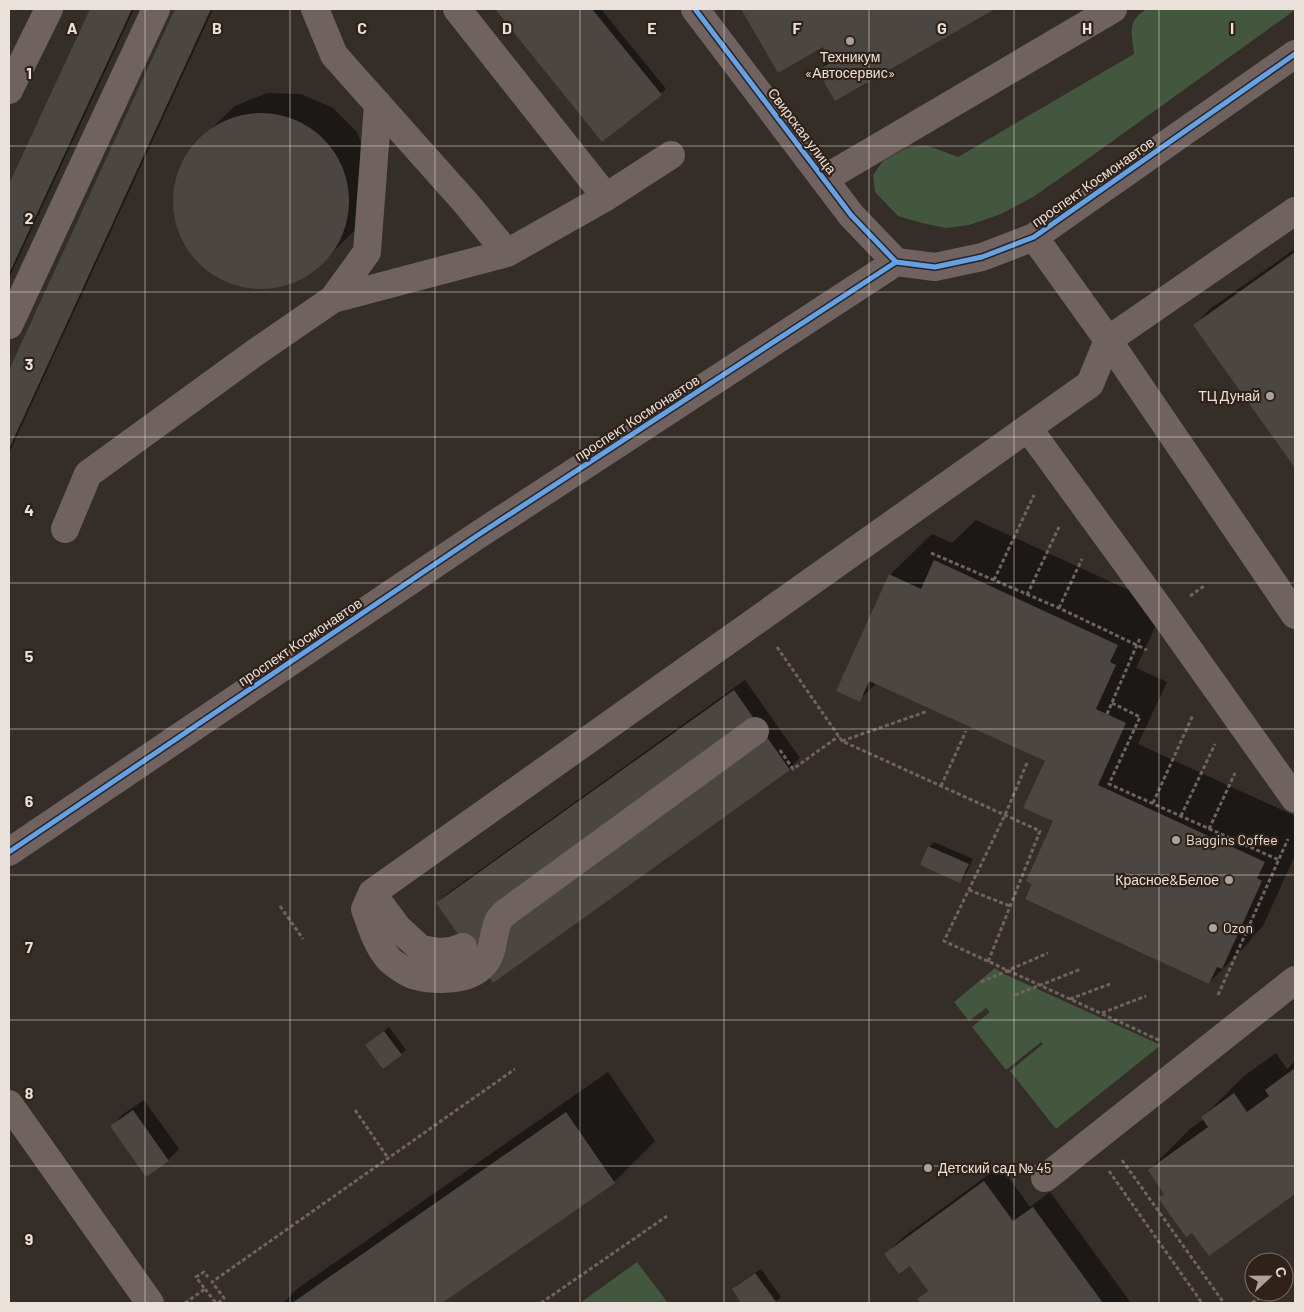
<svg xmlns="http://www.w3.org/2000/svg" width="1304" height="1312" viewBox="0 0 1304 1312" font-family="Barlow,sans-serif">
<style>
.green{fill:#43573e}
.shadow{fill:#0007}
.building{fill:#4b4641}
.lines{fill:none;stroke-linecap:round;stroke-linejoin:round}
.path{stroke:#6e6360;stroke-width:3;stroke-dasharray:4 2.5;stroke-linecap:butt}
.minor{stroke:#70625f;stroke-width:28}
.cycleway-casing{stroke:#302218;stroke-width:8}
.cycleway{stroke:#60a3ed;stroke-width:5}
.grid{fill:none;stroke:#ebe1db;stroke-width:1;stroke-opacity:0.55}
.poi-dot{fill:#aba29c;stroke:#302218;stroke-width:2}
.labels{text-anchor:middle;stroke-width:4.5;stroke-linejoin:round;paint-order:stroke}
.poi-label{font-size:14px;fill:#ebe1db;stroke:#302218;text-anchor:start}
.street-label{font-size:14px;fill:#ebe1db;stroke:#302218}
.grid-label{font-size:16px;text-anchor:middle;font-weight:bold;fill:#ebe1db;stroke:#302218;stroke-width:4.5;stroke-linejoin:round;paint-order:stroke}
</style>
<rect width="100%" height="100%" fill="#342d28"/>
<!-- green -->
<path class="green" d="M 1147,9 L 1295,9 L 1295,10 L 1089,158 L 1033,197 L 1001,214 L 969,225 L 946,228 L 922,223 L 898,216 L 875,192 L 873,175 L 883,161 L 906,148 L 926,145 L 958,157 L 1134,54 C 1132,34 1126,21 1147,9 Z
M 995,968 L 1002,973 L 1161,1045 L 1056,1129 L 1010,1071 L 1043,1044 L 1041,1042 L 1006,1070 L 972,1027 L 990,1012 L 986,1008 L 969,1021 L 954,1002 Z
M 637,1262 L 668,1303 L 580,1303 Z"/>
<!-- shadow -->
<path class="shadow" d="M 91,9 L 134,9 L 9,278 L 9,186 Z
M 177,9 L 213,9 L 9,453 L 9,373 Z
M 497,9 L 601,9 L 666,89 L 602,141 Z
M 743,9 L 993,9 L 836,100 L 819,70 L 831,58 L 823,45 L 778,71 Z
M 267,93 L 301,94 L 333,108 L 357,132 L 369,164 L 368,199 L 355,230 L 309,275 L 277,287 L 243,287 L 211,273 L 188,248 L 175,216 L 176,182 L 190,150 L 211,129 L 235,106 Z
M 1295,249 L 1295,466 L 1195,325 L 1210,309 Z
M 976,520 L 1159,604 L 1151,620 L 1157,623 L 1136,668 L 1167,682 L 1138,744 L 1295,816 L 1295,855 L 1263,926 L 1252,937 L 1250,941 L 1209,983 L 1033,883 L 1055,821 L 1046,761 L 877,683 L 859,700 L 890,575 L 932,534 L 952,543 Z
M 745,680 L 800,758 L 789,769 L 493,981 L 437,903 L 448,893 Z
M 934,842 L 973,859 L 965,876 L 960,881 L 929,847 Z
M 389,1027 L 406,1050 L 401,1054 L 372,1041 Z
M 1276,1053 L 1287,1069 L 1295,1061 L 1295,1192 L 1209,1254 L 1192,1231 L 1160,1198 L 1165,1193 L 1149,1170 L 1190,1129 L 1204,1119 L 1203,1117 L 1244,1076 Z
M 608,1072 L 655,1141 L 614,1182 L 440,1303 L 283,1303 L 297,1289 Z
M 144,1100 L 179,1149 L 168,1160 L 112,1126 L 122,1115 Z
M 1000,1166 L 1030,1207 L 1050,1192 L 1131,1303 L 921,1303 L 919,1299 L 929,1289 L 911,1264 L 886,1254 L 902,1238 Z
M 761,1269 L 781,1297 L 774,1303 L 743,1303 L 733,1289 L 738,1284 Z"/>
<!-- building -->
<path class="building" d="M 90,9 L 132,9 L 9,274 L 9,184 Z
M 175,9 L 211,9 L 9,449 L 9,370 Z
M 495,9 L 592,9 L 662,95 L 602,142 Z
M 741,9 L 995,9 L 835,101 L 817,70 L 832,62 L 823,47 L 778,73 Z
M173 201a88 88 0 1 1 176 0a88 88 0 1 1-176 0Z
M 1295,252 L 1295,468 L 1193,325 Z
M 934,560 L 1118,645 L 1110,662 L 1116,665 L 1096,709 L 1126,723 L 1098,785 L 1265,862 L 1257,878 L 1262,881 L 1222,969 L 1217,967 L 1209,984 L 1025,899 L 1032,884 L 1026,881 L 1053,821 L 1023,808 L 1045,761 L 869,681 L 860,702 L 836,691 L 889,574 L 921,589 Z
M 734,690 L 790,770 L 493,983 L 436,903 Z
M 928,846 L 969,864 L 960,883 L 920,865 Z
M 384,1031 L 402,1055 L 383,1069 L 365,1045 Z
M 1295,1068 L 1295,1194 L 1209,1256 L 1192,1233 L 1186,1237 L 1158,1198 L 1164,1194 L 1148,1170 L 1208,1127 L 1201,1117 L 1234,1093 L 1247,1112 L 1269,1096 L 1265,1090 Z
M 133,1110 L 169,1161 L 146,1177 L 110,1126 Z
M 566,1112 L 615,1183 L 442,1303 L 292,1303 Z
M 984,1181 L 1013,1221 L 1033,1207 L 1103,1303 L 920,1303 L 917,1299 L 928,1291 L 910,1266 L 899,1274 L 884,1254 Z
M 755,1273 L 777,1303 L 741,1303 L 732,1289 Z"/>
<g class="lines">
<!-- path -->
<path class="path" d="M 931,553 L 1059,608 L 1147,650
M 994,580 L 1034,495
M 1027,595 L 1059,527
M 1190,596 L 1204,586
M 1059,608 L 1082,559
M 777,647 L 842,741 L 1040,831 L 988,962
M 1112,703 L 1140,717 L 1109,784 L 1279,860
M 1107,714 L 1140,638
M 842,741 L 928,711
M 780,750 L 793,769 L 839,736
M 1027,763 L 1005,815 L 944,941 L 1161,1041
M 941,786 L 966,731
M 1153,803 L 1193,715
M 1181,816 L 1215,744
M 1209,829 L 1235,773
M 969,890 L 1010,906
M 280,906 L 303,939
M 981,982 L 1048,953
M 1015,995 L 1081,969
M 1218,995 L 1288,839
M 1070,999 L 1110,984
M 1102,1013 L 1146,996
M 355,1110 L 388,1158
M 1122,1160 L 1224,1303
M 1109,1171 L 1202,1303
M 1284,1281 L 1295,1273
M 205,1289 L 216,1303
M 185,1303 L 205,1289 L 196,1277 L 204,1272 L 208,1277
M 218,1303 L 224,1298 L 212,1282 L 515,1069
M 541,1303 L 667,1216
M 1252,1303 L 1268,1292"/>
<!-- minor -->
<path class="minor" d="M 315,9 L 334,55 L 465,202 L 507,253
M 457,9 L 606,197
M 695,9 L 851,215 L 896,262
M 9,90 L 49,9
M 824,179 L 1113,9
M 1034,237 L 1108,340 L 1295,615
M 333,299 L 507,253 L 606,197 L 671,155
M 9,325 L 156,9
M 1028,428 L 1165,616 L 1295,799
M 65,529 L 88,474 L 256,352 L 333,299 L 367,252 L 378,104
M 755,731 L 505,913 C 503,915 499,918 498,922 C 492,936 494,954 483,965 C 468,982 433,981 413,975 C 407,973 392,963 388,958 C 376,944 371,925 365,909 L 372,893 L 1090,384 L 1108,340 L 1295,211
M 9,852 L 478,535 L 896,262 L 935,267 L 982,257 L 1034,237 L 1295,54
M 372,893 L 398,928 L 421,949 L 439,952 L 452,951 L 463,947
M 9,1104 L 150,1303
M 1045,1178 L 1295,980"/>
<defs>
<path id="cycleway" d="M 695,9 L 851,215 L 896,262
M 9,852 L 478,535 L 896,262 L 935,267 L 982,257 L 1034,237 L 1295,54"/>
</defs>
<!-- cycleway casing -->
<use href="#cycleway" class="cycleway-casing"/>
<!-- cycleway -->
<use href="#cycleway" class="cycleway"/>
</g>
<!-- grid -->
<path class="grid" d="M 145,9 L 145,1303M 290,9 L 290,1303M 435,9 L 435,1303M 580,9 L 580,1303M 724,9 L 724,1303M 869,9 L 869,1303M 1014,9 L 1014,1303M 1159,9 L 1159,1303M 9,146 L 1295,146M 9,292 L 1295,292M 9,437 L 1295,437M 9,583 L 1295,583M 9,729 L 1295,729M 9,875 L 1295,875M 9,1020 L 1295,1020M 9,1166 L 1295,1166"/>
<!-- markers -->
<g class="poi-dot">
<circle cx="850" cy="41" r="5"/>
<circle cx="1270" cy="396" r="5"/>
<circle cx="1176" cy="840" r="5"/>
<circle cx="1229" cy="880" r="5"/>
<circle cx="1213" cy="928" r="5"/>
<circle cx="928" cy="1168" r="5"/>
</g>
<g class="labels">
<!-- poi labels -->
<g class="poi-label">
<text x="850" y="62" text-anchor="middle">Техникум<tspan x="850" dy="16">«Автосервис»</tspan></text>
<text x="1260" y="401" text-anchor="end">ТЦ Дунай</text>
<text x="1186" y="845">Baggins Coffee</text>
<text x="1219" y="885" text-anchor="end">Красное&amp;Белое</text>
<text x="1223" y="933">Ozon</text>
<text x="938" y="1173">Детский сад № 45</text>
</g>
<!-- street labels -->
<g class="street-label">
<text transform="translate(802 131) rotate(53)" y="5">Свирская улица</text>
<text transform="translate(1093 182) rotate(-35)" y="5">проспект Космонавтов</text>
<text transform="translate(637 418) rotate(-33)" y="5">проспект Космонавтов</text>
<text transform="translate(300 642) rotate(-34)" y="5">проспект Космонавтов</text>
</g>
</g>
<g class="grid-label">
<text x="72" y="34">A</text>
<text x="217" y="34">B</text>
<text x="362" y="34">C</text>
<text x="507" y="34">D</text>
<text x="652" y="34">E</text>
<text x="797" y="34">F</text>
<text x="942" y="34">G</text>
<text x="1087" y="34">H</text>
<text x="1232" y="34">I</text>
<text x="29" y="79">1</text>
<text x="29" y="224">2</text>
<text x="29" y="370">3</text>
<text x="29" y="516">4</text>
<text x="29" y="662">5</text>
<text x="29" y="807">6</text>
<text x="29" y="953">7</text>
<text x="29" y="1099">8</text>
<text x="29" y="1245">9</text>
</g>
<!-- border -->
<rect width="1304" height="1312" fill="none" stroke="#ebe1db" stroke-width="20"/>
<!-- north arrow -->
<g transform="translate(1269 1277) rotate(68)"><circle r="24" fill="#302218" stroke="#7b6e66"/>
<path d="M0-4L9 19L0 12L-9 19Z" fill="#aba29c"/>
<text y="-8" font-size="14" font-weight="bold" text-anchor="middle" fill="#ebe1db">С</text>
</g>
</svg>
